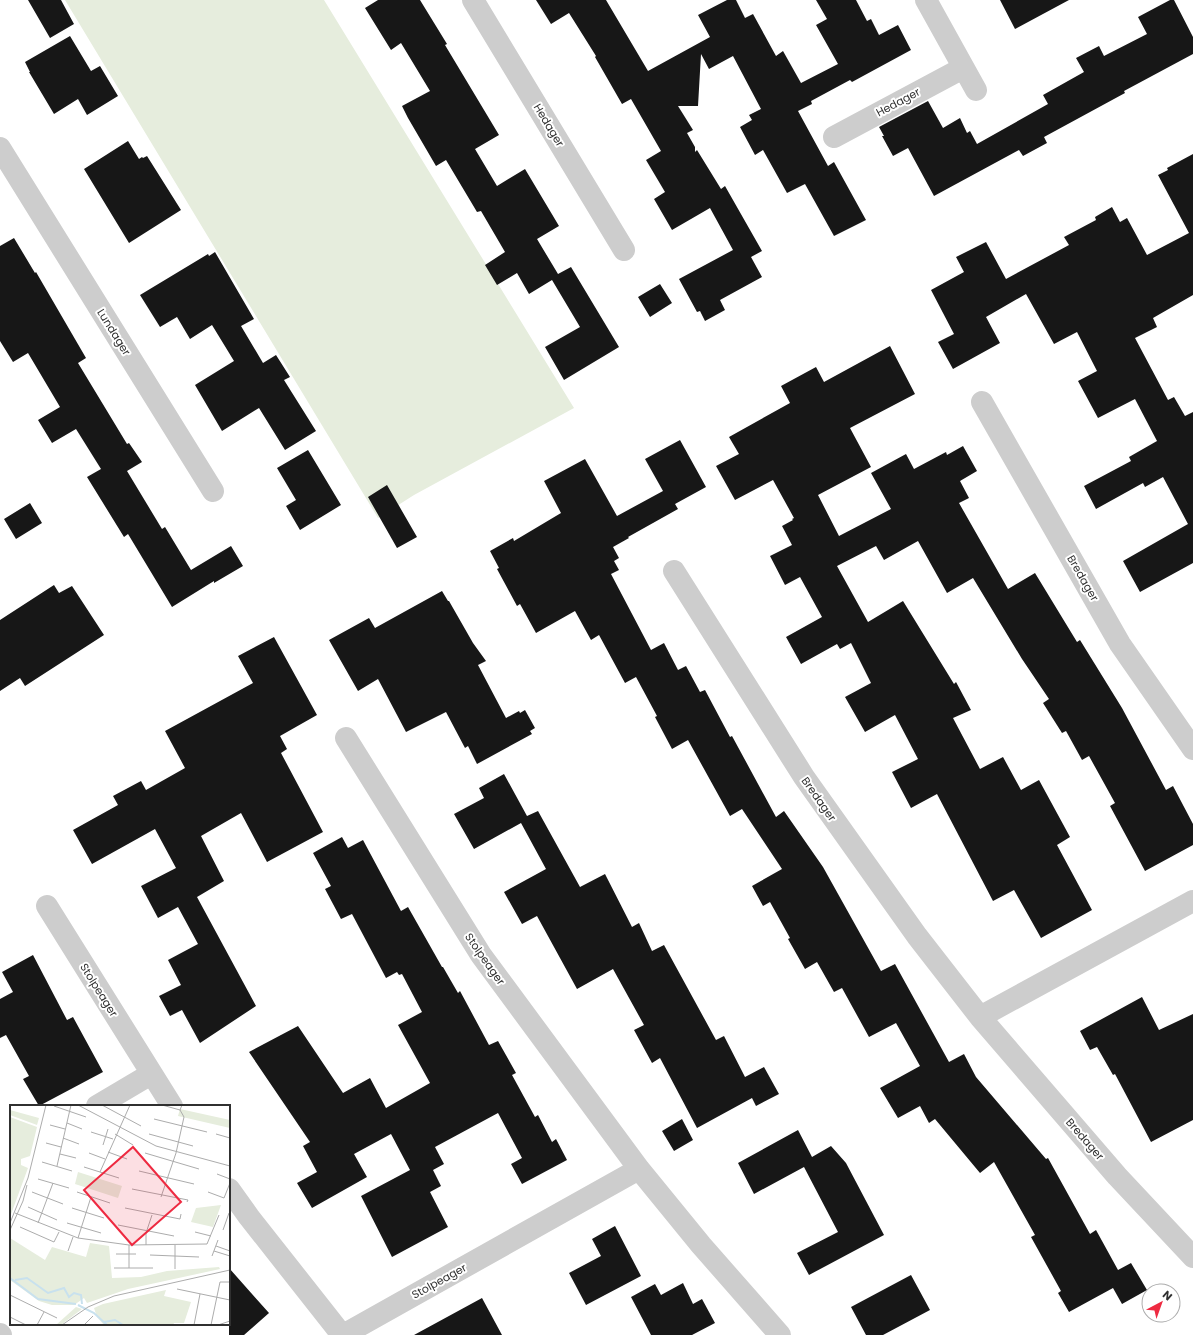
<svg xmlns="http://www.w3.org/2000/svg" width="1193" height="1335" viewBox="0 0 1193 1335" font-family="Poppins,sans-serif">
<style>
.green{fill:#e6eddd}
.building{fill:#171717}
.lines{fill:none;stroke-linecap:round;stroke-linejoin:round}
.street{stroke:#cdcdcd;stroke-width:22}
.labels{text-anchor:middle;stroke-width:4;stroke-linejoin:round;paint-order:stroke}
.street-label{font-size:11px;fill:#303030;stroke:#fff}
.inset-river{fill:none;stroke:#c8e1ee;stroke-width:2}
.inset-road{fill:none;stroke:#acacac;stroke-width:1}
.view{fill:#ee2a41;fill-opacity:0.15;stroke:#ee2a41;stroke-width:2}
.inset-edge{fill:none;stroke:#303030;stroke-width:2}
</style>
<rect width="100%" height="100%" fill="#fff"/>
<!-- green -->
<path class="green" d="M 65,0 L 324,0 L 574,408 L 414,495 L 378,518 Z"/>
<!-- building -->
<path class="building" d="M 28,0 L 61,0 L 74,24 L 50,38 Z
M 378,0 L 420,0 L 447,44 L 445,45 L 499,135 L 475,149 L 497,186 L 525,169 L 559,226 L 537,239 L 558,274 L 571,267 L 619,347 L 564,380 L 545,347 L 580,327 L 552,280 L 529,294 L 517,273 L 497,285 L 485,265 L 505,252 L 481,211 L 477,212 L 446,160 L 436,166 L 408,118 L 402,106 L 430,91 L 401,43 L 391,50 L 365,8 Z
M 536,0 L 606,0 L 648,71 L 710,37 L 698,15 L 727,0 L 736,0 L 745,18 L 753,14 L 776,56 L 783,51 L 801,83 L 838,64 L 816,25 L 827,19 L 816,0 L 856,0 L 867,21 L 871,19 L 879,35 L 898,25 L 911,50 L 852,82 L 850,80 L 811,101 L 812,104 L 798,111 L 828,166 L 834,162 L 866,220 L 834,236 L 805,184 L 787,193 L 763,150 L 755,155 L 740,127 L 752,120 L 749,115 L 761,109 L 733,56 L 709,69 L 701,54 L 698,106 L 678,106 L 693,130 L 687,133 L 695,147 L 695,152 L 697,150 L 721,189 L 725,186 L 762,251 L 751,257 L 762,277 L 720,300 L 725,310 L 705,321 L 700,311 L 697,312 L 679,279 L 733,250 L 710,208 L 672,230 L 654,199 L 665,192 L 646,160 L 661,151 L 631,99 L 622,104 L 595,57 L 596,56 L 569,13 L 551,24 Z
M 1000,0 L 1069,0 L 1015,29 Z
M 1170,0 L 1174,0 L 1193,37 L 1193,54 L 1124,91 L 1125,93 L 1044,137 L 1047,143 L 1023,156 L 1019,150 L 934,196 L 908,148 L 893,156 L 882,136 L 884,136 L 879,127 L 928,101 L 943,128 L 960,118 L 967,133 L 970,131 L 977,144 L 1048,104 L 1043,95 L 1084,72 L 1076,58 L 1099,46 L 1104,56 L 1147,34 L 1138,17 Z
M 70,36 L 91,71 L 100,66 L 118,96 L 87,115 L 78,99 L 54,114 L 29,72 L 30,72 L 25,62 Z
M 128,141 L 139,159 L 142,157 L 143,158 L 147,156 L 181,210 L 129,243 L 84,169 Z
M 1193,154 L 1193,295 L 1153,318 L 1157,327 L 1135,338 L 1168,400 L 1174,397 L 1185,416 L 1193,412 L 1193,563 L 1140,592 L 1123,561 L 1188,524 L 1163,477 L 1145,487 L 1143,483 L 1096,509 L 1084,486 L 1131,461 L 1129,457 L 1157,441 L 1135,399 L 1098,418 L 1078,381 L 1097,371 L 1077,332 L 1054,344 L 1026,294 L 986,317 L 1000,343 L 953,369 L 938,342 L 954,334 L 931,290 L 964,272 L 956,257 L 986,242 L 1006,279 L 1069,245 L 1064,237 L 1096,220 L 1095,217 L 1112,207 L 1120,222 L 1127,218 L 1147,255 L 1189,233 L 1158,175 L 1168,170 L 1167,168 Z
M 14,238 L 35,273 L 36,272 L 86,358 L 78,363 L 127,444 L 129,443 L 142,462 L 127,471 L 162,529 L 165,527 L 191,570 L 231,546 L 243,566 L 214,583 L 214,581 L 172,607 L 128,534 L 124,537 L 87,477 L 101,469 L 76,429 L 52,443 L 38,420 L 60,407 L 28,353 L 13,362 L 0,341 L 0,246 Z
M 215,252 L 254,319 L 241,326 L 263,363 L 276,355 L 290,377 L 284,380 L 316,431 L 285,450 L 259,408 L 222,431 L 195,385 L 234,361 L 212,325 L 190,339 L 177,317 L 160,327 L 140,295 L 208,254 L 209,256 Z
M 660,284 L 672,303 L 650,317 L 638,297 Z
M 890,346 L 915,394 L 850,428 L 871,467 L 818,495 L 839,536 L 891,509 L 871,473 L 906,454 L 914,469 L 946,452 L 947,455 L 963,446 L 977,471 L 960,481 L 969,498 L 959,503 L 1008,589 L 1035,573 L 1077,642 L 1080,640 L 1122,708 L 1166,790 L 1173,786 L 1193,824 L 1193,845 L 1145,871 L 1110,806 L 1115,803 L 1089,756 L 1082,760 L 1066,731 L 1062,733 L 1043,703 L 1049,699 L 1022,659 L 973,578 L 947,593 L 918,541 L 884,560 L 876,546 L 837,566 L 868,622 L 903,601 L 954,684 L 956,682 L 971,710 L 953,718 L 980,769 L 1003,757 L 1021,790 L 1039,780 L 1070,837 L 1057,845 L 1092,910 L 1041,938 L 1014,890 L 993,901 L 937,794 L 911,808 L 892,772 L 918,759 L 895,715 L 865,732 L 845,697 L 871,683 L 851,643 L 840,649 L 837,644 L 801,664 L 786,637 L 822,617 L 800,577 L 785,585 L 770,556 L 792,545 L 782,526 L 793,520 L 792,519 L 794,518 L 773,480 L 735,500 L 716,466 L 739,454 L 729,437 L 790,403 L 781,386 L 816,367 L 824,382 Z
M 680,440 L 706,487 L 675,504 L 678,509 L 628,537 L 629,538 L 613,547 L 619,558 L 614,561 L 619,570 L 611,574 L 651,650 L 664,643 L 678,670 L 686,666 L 700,692 L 705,690 L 730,737 L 732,736 L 776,817 L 784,811 L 823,867 L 881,971 L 895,964 L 949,1062 L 964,1054 L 976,1077 L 1046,1159 L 1048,1158 L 1090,1234 L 1096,1230 L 1118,1270 L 1131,1263 L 1147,1290 L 1122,1304 L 1113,1288 L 1069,1312 L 1058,1293 L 1061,1291 L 1031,1237 L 1035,1235 L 994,1162 L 980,1173 L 935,1119 L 929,1123 L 920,1106 L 898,1118 L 880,1088 L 920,1066 L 896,1023 L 869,1037 L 842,988 L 834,992 L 817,962 L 805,969 L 788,939 L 790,938 L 770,902 L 763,906 L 752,886 L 782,869 L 742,809 L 730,816 L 688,740 L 672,749 L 655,717 L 657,716 L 636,677 L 625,683 L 599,635 L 591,640 L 575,611 L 536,633 L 520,604 L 517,606 L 497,569 L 499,568 L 490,551 L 513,538 L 514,541 L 561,513 L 544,481 L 585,459 L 617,516 L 663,491 L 645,459 Z
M 308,450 L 341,505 L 300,530 L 286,506 L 296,500 L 277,468 Z
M 387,485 L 417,537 L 397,548 L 368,497 Z
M 30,503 L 42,523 L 16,539 L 4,519 Z
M 54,585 L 59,593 L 72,586 L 104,635 L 25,686 L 20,678 L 0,691 L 0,620 Z
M 442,591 L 448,601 L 449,601 L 473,643 L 486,661 L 478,665 L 506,718 L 519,711 L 520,713 L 525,710 L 535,728 L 530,731 L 532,734 L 477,764 L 468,746 L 465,748 L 446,712 L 406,732 L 378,679 L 358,691 L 329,640 L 369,618 L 375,628 Z
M 274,637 L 317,715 L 280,736 L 287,749 L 281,753 L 323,832 L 267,862 L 241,813 L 201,836 L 224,881 L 197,897 L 256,1006 L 200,1043 L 182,1010 L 170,1016 L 159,996 L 181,985 L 168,960 L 198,944 L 178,907 L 158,918 L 141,886 L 176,868 L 155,829 L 92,864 L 73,830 L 118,805 L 113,796 L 141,781 L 146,790 L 185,768 L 165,731 L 253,683 L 238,656 Z
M 504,774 L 527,816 L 538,811 L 580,887 L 605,874 L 632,927 L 639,923 L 652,951 L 664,945 L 716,1040 L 724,1036 L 745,1077 L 764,1067 L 779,1094 L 756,1106 L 752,1098 L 697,1128 L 660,1058 L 652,1063 L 634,1030 L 644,1025 L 613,969 L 577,989 L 537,916 L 522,924 L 504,892 L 546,869 L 521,823 L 474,849 L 454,814 L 484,798 L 479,788 Z
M 342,837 L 348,848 L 363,840 L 401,911 L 408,907 L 442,967 L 443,967 L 458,993 L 460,991 L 489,1045 L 498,1041 L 516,1073 L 512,1075 L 535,1117 L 538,1115 L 552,1142 L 556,1139 L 567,1160 L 522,1184 L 511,1164 L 522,1158 L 498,1113 L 435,1147 L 444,1164 L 433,1170 L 441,1186 L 430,1192 L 448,1227 L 392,1257 L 361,1196 L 410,1170 L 391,1134 L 354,1154 L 367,1177 L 312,1208 L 297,1183 L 317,1172 L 303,1146 L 310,1142 L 249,1052 L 298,1026 L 343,1093 L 370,1078 L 386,1108 L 430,1083 L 398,1025 L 422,1012 L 402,974 L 399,975 L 397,972 L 386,978 L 352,914 L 341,919 L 325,889 L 331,886 L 313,853 Z
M 33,955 L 67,1020 L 73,1017 L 103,1072 L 39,1106 L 23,1079 L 29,1076 L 6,1035 L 0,1038 L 0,999 L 13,992 L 2,972 Z
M 1142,997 L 1159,1030 L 1193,1014 L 1193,1120 L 1151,1142 L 1115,1074 L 1113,1075 L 1097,1047 L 1090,1050 L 1080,1031 Z
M 682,1119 L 693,1140 L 674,1151 L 662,1131 Z
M 798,1130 L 812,1157 L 831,1146 L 846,1163 L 884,1235 L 809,1275 L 797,1253 L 838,1232 L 804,1167 L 754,1194 L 738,1163 Z
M 615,1226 L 641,1276 L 586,1305 L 569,1273 L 601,1256 L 592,1239 Z
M 229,1268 L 269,1313 L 244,1335 L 229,1335 Z
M 911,1275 L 930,1310 L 883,1335 L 866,1335 L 851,1307 Z
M 683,1283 L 693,1304 L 702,1299 L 715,1323 L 692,1335 L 651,1335 L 631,1297 L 655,1284 L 661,1295 Z
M 482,1298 L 502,1335 L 414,1335 Z"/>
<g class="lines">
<!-- street -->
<path class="street" d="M 473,0 L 624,250
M 926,0 L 976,90
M 834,137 L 963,68
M 0,148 L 213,491
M 982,402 L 1120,644 L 1193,749
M 674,571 L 804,777 L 917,936 L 980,1017 L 1117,1176 L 1193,1257
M 346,738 L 481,955 L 639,1169 L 701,1245 L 780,1335
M 47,906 L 172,1106
M 980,1017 L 1193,901
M 97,1106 L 151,1074
M 229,1189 L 249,1217 L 342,1335
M 0,1334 L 1,1335
M 343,1335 L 639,1169"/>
</g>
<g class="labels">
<!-- street labels -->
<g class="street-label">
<text transform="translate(898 102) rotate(-28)" y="4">Hedager</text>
<text transform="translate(549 125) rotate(59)" y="4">Hedager</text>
<text transform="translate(114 332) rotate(58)" y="4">Lundager</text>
<text transform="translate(1083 578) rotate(60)" y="4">Bredager</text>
<text transform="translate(819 799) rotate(55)" y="4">Bredager</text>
<text transform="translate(485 959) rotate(55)" y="4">Stolpeager</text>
<text transform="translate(99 990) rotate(58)" y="4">Stolpeager</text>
<text transform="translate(1085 1139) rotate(49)" y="4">Bredager</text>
<text transform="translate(439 1281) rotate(-29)" y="4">Stolpeager</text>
</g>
</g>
<!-- overview -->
<g transform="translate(10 1105)">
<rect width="220" height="220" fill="#fff"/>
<path d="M 170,4 L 220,15 L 220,23 L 168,11 ZM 0,5 L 29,13 L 27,20 L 0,10 ZM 0,12 L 27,22 L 20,51 L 11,54 L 11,60 L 18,63 L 0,112 ZM 68,67 L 112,81 L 108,93 L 65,79 ZM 211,100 L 203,122 L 181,117 L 186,103 ZM 0,133 L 35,155 L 42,142 L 76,152 L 80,138 L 99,141 L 102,173 L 131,172 L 157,166 L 209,162 L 210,164 L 118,184 L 77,198 L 74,193 L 64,200 L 42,200 L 29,196 L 0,175 ZM 156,185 L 154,191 L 181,197 L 174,218 L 164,218 L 163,220 L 94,220 L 87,212 L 84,203 L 93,199 ZM 66,202 L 72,204 L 51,220 L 46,220 Z" fill="#e6eddd"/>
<path class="inset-river" d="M 0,173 L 28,194 L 66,199M 5,175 L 17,173 L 38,188 L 54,183 L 59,192 L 64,188 L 71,190 L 72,199M 68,200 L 84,208 L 97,220M 94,217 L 105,215 L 113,220"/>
<path class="inset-road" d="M 68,0 L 146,41 L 220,61M 92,0 L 131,21M 152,0 L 170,5M 44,1 L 76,12M 144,14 L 197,27M 57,18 L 72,24M 40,20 L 55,24M 81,27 L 103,34M 105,29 L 123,40M 139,29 L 183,41M 206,29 L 220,33M 53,33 L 69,39M 36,38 L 51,42M 93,40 L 98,24M 98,47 L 117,54M 79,48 L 95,54M 135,48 L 189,64M 50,49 L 66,53M 32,57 L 62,66M 47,61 L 61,0M 74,62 L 109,73M 129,66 L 184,79M 90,67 L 120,0M 207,69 L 220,74M 28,74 L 59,83M 122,84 L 178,95 L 177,97M 22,87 L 53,99M 67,87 L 100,98M 198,87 L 214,93 L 220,78M 151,92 L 166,48 L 174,12 L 170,5 L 172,0M 18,102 L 47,115M 62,103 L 94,113M 115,103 L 170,114 L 171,109M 5,108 L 68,133 L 119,140 L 197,139 L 209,110M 0,118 L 18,73 L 36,0M 28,118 L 43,78M 57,118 L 91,128M 108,120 L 164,131M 10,122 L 44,137 L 49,127M 0,125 L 13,96 L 17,80M 213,125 L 219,108M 185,127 L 201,131M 68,133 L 81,92M 119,140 L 119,163M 136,140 L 136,128 L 142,110M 165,140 L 165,164M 206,141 L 220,146M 58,146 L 63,132M 204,146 L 220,151M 106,149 L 126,149M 140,150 L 189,152M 202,151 L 208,135M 104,163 L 143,163M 167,184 L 220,195M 0,190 L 47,213M 0,212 L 16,220M 27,220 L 34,207M 52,220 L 78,202 L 104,191 L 220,165M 74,220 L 83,211M 184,220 L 190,189M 201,220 L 210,177 L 220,177M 208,220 L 220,216"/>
<path class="view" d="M 123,42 L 171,97 L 122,140 L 74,85 Z"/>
<rect width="220" height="220" class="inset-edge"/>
</g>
<!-- north arrow -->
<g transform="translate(1161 1303) rotate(41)"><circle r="19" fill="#ffffff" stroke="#acacac"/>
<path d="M0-3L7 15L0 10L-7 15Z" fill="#ee2a41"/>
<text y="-6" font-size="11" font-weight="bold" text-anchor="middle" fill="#303030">N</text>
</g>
</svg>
